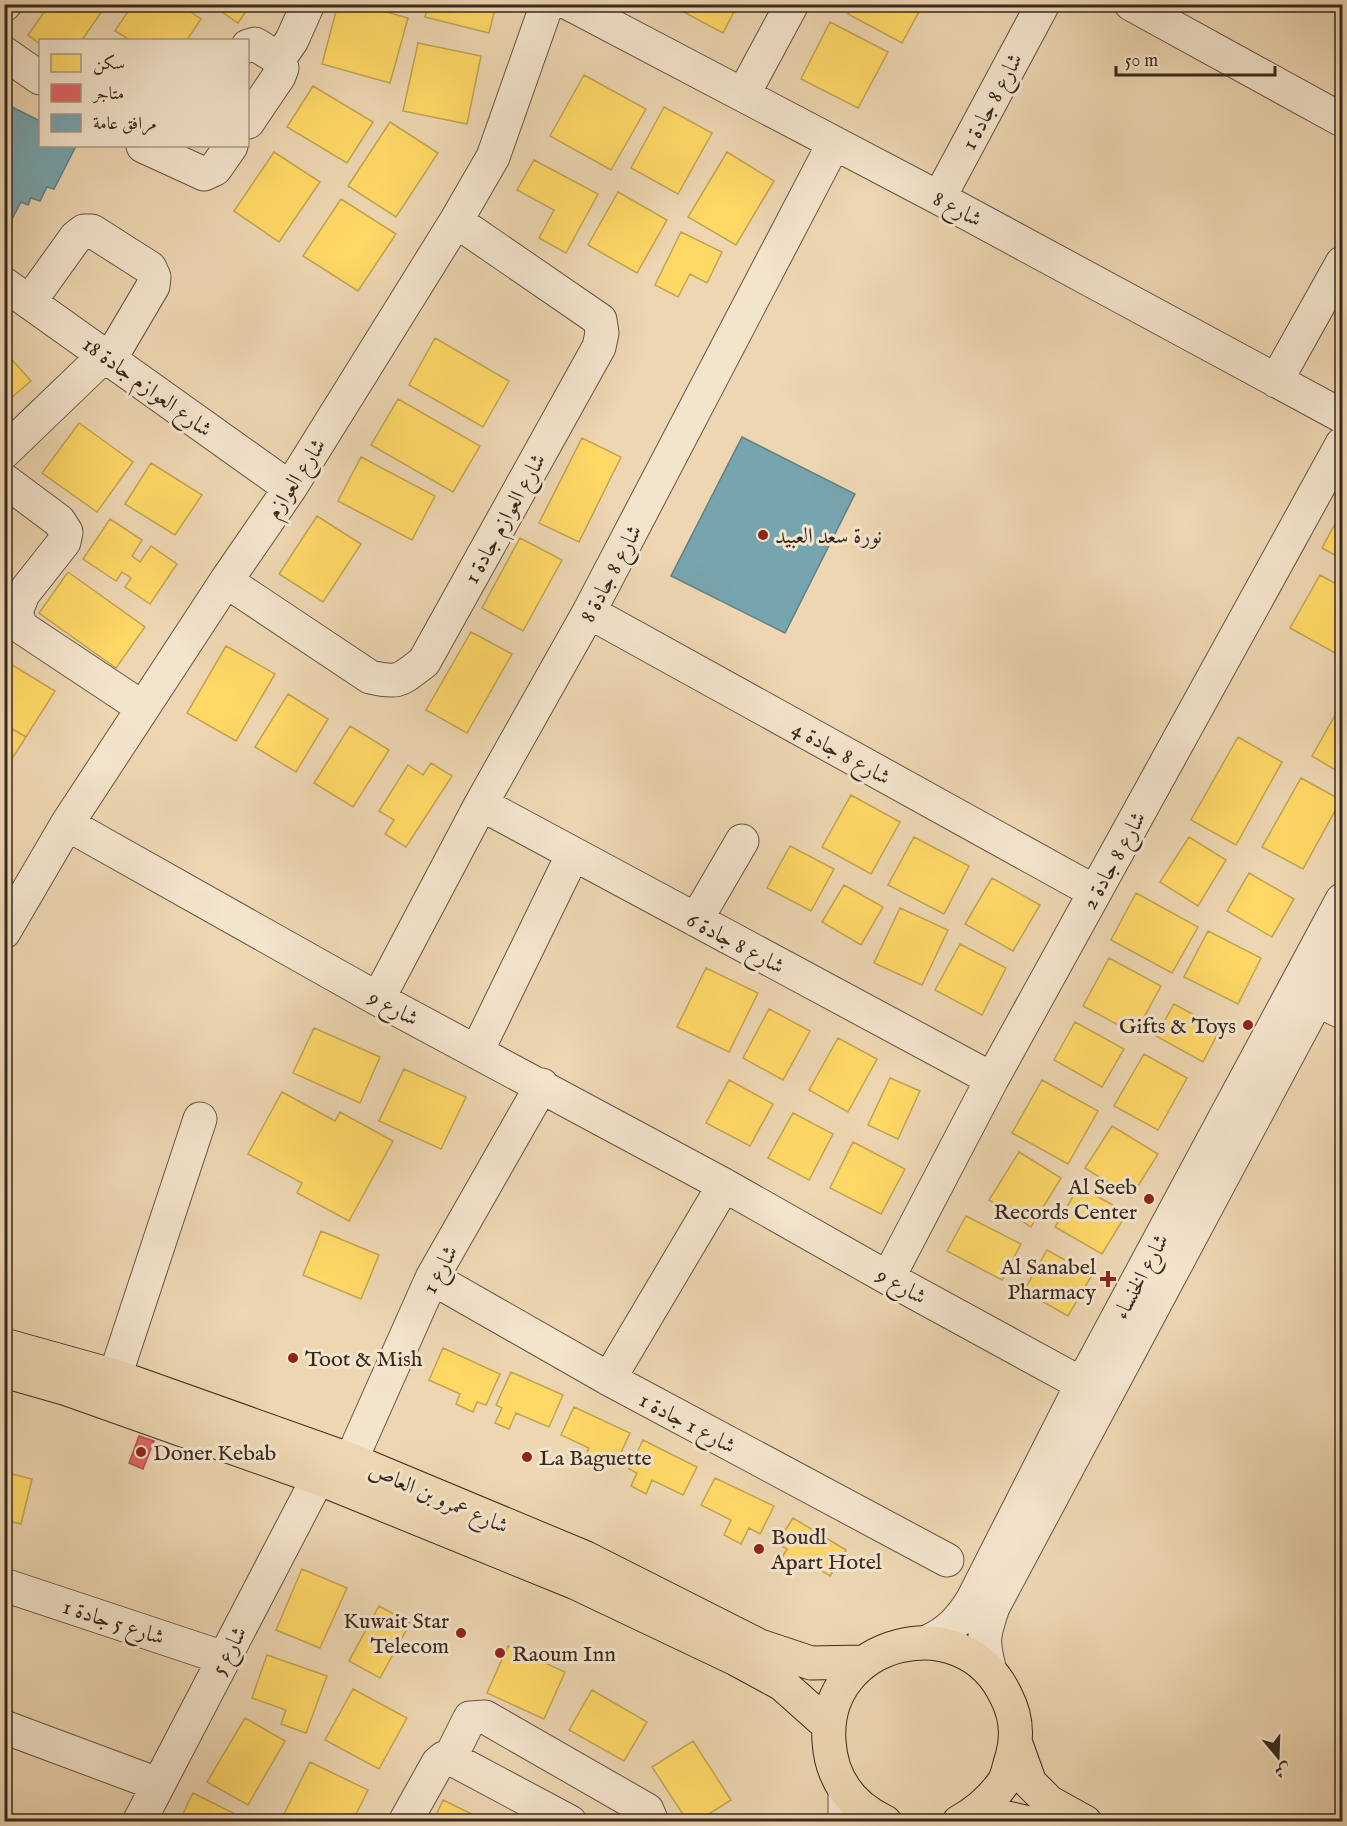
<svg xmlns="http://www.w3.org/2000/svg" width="1347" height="1826" viewBox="0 0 1347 1826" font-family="'IM FELL English',Amiri,serif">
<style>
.homes{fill:#ffd966;stroke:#c3a451;stroke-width:1.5}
.shops{fill:#e06666;stroke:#ae5451;stroke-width:1.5}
.public{fill:#76a5af;stroke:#638084;stroke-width:1.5}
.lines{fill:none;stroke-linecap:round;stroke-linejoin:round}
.minor-casing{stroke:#655444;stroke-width:35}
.major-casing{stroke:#38291f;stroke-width:35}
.minor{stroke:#f3e4cc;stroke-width:33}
.major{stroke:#edd6b1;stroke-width:33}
.poi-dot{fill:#8f2418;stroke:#f3e4cc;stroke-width:2}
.labels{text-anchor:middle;stroke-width:6;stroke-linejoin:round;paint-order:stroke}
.street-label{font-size:22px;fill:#38291f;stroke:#f3e4cc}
.poi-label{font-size:22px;fill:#38291f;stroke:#f3e4cc;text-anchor:start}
</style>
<rect width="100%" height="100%" fill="#edd6b1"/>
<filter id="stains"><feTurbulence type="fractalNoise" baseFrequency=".00333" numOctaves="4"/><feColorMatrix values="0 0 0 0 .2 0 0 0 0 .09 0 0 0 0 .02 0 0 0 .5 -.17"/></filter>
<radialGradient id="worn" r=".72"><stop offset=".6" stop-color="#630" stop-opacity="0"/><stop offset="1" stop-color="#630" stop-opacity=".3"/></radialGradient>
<!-- homes -->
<path class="homes" d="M 50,4 L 107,4 L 82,40 L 40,40 L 40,44 L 28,35 Z
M 133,4 L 179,4 L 201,19 L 187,40 L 130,40 L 115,31 Z
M 210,4 L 251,4 L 238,23 Z
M 338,4 L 358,4 L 408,18 L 390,83 L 322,64 Z
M 429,4 L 496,4 L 489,33 L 425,17 Z
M 680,4 L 738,4 L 723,33 L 678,9 Z
M 854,4 L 923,4 L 902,43 L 848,14 Z
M 830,22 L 888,52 L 858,108 L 801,79 Z
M 418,43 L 481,56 L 467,124 L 403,111 Z
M 584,75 L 646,109 L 611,170 L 550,136 Z
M 313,86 L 373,122 L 347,163 L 287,127 Z
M 664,107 L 712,133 L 678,194 L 631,168 Z
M 390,122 L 438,153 L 396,217 L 348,186 Z
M 274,152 L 320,182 L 279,242 L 234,211 Z
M 727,152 L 774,181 L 736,245 L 688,217 Z
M 534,160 L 598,194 L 566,253 L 539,238 L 554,210 L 517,190 Z
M 618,192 L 667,220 L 637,273 L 588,245 Z
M 341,199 L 396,234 L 358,291 L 303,256 Z
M 681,232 L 722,252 L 707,283 L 690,274 L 678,297 L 655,285 Z
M 435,338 L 509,381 L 483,427 L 409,385 Z
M 4,351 L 31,381 L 4,404 Z
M 398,399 L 480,446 L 453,492 L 371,445 Z
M 79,423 L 133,462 L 97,512 L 42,473 Z
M 582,438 L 621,457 L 579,542 L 539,523 Z
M 361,457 L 435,496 L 412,540 L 338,501 Z
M 151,463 L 202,495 L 175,535 L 125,504 Z
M 1342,511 L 1342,559 L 1322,548 Z
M 317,516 L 361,544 L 323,602 L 279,574 Z
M 110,519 L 142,540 L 132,556 L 140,562 L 151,546 L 177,564 L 150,604 L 125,587 L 131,578 L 122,572 L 116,581 L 83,559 Z
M 520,538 L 562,560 L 523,631 L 482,608 Z
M 68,572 L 145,627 L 116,668 L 39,613 Z
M 1320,575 L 1342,587 L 1342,640 L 1335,653 L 1290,628 Z
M 471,632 L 512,654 L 467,733 L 426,710 Z
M 226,646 L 275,674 L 236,741 L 187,713 Z
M 4,660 L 55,691 L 26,737 L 4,724 L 4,711 L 9,703 L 4,700 Z
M 288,694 L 328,719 L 296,772 L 255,747 Z
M 1342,703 L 1342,774 L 1312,756 Z
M 4,724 L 26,737 L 4,771 Z
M 350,726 L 389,750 L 353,807 L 314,783 Z
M 1238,737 L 1282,762 L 1236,845 L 1191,820 Z
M 431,763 L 452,776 L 406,847 L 385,834 L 394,820 L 379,811 L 408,765 L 423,775 Z
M 1301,778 L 1341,800 L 1303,869 L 1262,847 Z
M 851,795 L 900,822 L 871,874 L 822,847 Z
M 914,837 L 969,866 L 944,914 L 888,885 Z
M 1189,837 L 1226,860 L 1198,906 L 1160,882 Z
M 790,846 L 834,869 L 811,911 L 767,888 Z
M 1249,873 L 1294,899 L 1272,937 L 1227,911 Z
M 992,878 L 1040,905 L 1013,951 L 965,924 Z
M 844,885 L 883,907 L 861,945 L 822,922 Z
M 1136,893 L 1198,927 L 1172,973 L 1111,940 Z
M 900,908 L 948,930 L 922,985 L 874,963 Z
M 1208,931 L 1261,958 L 1238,1004 L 1184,977 Z
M 960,944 L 1006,968 L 982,1015 L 935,990 Z
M 1109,958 L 1161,986 L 1135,1034 L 1083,1006 Z
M 706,968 L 758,993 L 729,1052 L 677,1027 Z
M 1174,1004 L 1220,1029 L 1203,1062 L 1156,1036 Z
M 769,1009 L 810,1031 L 783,1080 L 743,1058 Z
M 1075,1022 L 1124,1049 L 1102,1087 L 1054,1060 Z
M 314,1028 L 380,1057 L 360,1103 L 293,1073 Z
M 838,1038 L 877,1059 L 848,1112 L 809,1090 Z
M 1144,1054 L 1187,1078 L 1158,1130 L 1114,1106 Z
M 404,1069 L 466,1097 L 441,1149 L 379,1121 Z
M 890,1078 L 920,1091 L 898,1139 L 868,1125 Z
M 729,1080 L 773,1104 L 750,1146 L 706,1123 Z
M 1042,1080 L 1098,1111 L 1068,1164 L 1012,1133 Z
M 282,1092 L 335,1121 L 340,1112 L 393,1141 L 349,1221 L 297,1193 L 302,1183 L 248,1154 Z
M 793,1113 L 833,1134 L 809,1180 L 768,1158 Z
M 1112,1126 L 1158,1154 L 1131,1197 L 1085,1168 Z
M 853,1142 L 905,1169 L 881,1214 L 830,1188 Z
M 1019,1152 L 1061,1178 L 1031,1227 L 989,1200 Z
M 1079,1186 L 1127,1213 L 1102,1254 L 1055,1227 Z
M 966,1216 L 1021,1244 L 1002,1280 L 947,1251 Z
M 321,1231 L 379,1255 L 361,1299 L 303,1275 Z
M 1047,1250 L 1092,1275 L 1068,1316 L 1024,1291 Z
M 443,1348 L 500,1374 L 486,1405 L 477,1402 L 473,1412 L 456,1404 L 460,1394 L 429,1380 Z
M 511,1372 L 563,1395 L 549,1427 L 516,1413 L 509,1429 L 495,1423 L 502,1408 L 496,1405 Z
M 574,1407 L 630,1433 L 617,1461 L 606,1456 L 600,1469 L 583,1461 L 589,1448 L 561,1435 Z
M 643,1440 L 697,1467 L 683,1495 L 652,1480 L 646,1494 L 631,1486 L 637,1473 L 629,1469 Z
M 4,1472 L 32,1479 L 21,1524 L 4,1520 Z
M 715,1478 L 774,1506 L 760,1534 L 749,1528 L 741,1544 L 724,1535 L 731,1520 L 701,1505 Z
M 793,1518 L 846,1550 L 830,1576 L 801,1558 L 795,1569 L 780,1561 L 787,1549 L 777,1543 Z
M 302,1569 L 347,1588 L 320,1648 L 276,1630 Z
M 379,1606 L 410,1623 L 380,1678 L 349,1661 Z
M 508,1646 L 565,1672 L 544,1719 L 487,1693 Z
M 267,1655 L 327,1676 L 306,1733 L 281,1724 L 286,1710 L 252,1698 Z
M 353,1689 L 407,1718 L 379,1769 L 325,1740 Z
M 592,1690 L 647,1722 L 624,1761 L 569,1730 Z
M 245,1718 L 285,1741 L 248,1805 L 207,1782 Z
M 693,1741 L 731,1800 L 696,1822 L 688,1822 L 652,1767 Z
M 310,1762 L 368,1790 L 352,1822 L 289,1822 L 282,1818 Z
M 193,1793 L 233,1813 L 230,1819 L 235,1822 L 179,1822 Z
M 443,1800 L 488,1822 L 433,1822 Z"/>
<!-- shops -->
<path class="shops" d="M 139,1436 L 154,1441 L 143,1469 L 129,1463 Z"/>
<!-- public -->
<path class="public" d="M 4,103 L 40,121 L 40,146 L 76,146 L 54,189 L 47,187 L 40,201 L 31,198 L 28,205 L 21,202 L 12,219 L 4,216 Z
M 742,437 L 855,494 L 785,633 L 671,576 Z"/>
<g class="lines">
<defs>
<path id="minor" d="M 570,4 L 939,198 L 1342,416
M 1131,4 L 1342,120
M 4,5 L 5,4
M 248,46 L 255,44 L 279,59 L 282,68 L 279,76 L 248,122
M 4,53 L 40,78
M 279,59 L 292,40 L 308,4
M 743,95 L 792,4
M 143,146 L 204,174 L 215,169 L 231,146
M 939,198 L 1043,4
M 4,284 L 290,488
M 30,301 L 76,237 L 84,231 L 92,231 L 150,268 L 154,277 L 153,286 L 110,359
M 1276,381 L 1342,263
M 4,452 L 105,355
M 4,480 L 59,521 L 66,532 L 64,542 L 23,594 L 16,612 L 21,627 L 143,708
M 226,581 L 370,677 C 400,684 400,680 424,662 L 599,347 L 602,333 L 600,320 L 456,221
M 589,612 L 1095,892
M 481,804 L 992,1079
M 67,824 L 378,999 L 724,1185 L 888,1278 L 1082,1384
M 696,920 L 742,841
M 4,932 L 67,824 L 226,581 L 290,488 L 456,221 L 493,157 L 547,4
M 378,999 L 481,804 L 589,612 L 834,143
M 1317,1000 L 1342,1012
M 477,1051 L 573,854
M 432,1278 L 609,1379 L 947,1560
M 888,1278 L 992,1079 L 1342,444
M 115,1376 L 200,1119
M 609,1379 L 724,1185
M 351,1460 L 432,1278 L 542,1085
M 4,1585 L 224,1658
M 927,1642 C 949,1632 961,1619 973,1599 L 1082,1384 L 1342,900
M 990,1671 C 982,1641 983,1636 993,1607 L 1342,953
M 4,1727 L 157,1784
M 450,1758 L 470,1718 L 485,1717 L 647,1810 L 652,1822
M 139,1822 L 318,1478
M 405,1822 L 438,1763 L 444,1758 L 450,1758 L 570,1822
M 845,1822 L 845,1792"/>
<path id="major" d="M 4,1345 L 115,1376 L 351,1460 L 586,1558 L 760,1646 L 811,1663 L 863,1662
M 4,1371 L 67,1389 L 318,1478 L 576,1583 L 736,1659 L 782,1684 L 828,1725
M 1016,1744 L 1030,1783 L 1049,1802 L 1085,1822
M 978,1811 L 1025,1822
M 885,1822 C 851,1806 831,1778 829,1741 C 822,1640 963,1604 1006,1696 C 1016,1715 1018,1736 1012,1757 C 1009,1765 1008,1776 1003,1783 C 992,1799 977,1812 959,1822"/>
</defs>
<!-- minor casing -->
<use href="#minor" class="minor-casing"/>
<!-- major casing -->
<use href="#major" class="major-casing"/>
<!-- minor -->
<use href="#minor" class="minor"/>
<!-- major -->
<use href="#major" class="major"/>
</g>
<!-- markers -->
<g class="poi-dot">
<circle cx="763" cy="535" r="6"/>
<circle cx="1248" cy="1025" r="6"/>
<circle cx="1149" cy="1199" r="6"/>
<path d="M1105 1270h6v6h6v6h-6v6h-6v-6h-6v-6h6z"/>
<circle cx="293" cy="1358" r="6"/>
<circle cx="141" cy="1452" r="6"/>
<circle cx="527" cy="1457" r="6"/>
<circle cx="759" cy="1549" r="6"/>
<circle cx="461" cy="1633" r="6"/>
<circle cx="500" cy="1653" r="6"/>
</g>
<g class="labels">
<!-- street labels -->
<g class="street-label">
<text transform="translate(991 101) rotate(-62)" y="8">شارع 8 جادة 1</text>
<text transform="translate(958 208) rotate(28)" y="8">شارع 8</text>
<text transform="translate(148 386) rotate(36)" y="8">شارع العوازم جادة 18</text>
<text transform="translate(295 478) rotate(-57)" y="8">شارع العوازم</text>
<text transform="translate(504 518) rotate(-61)" y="8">شارع العوازم جادة 1</text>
<text transform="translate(610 573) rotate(-62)" y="8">شارع 8 جادة 8</text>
<text transform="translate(842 752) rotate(29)" y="8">شارع 8 جادة 4</text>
<text transform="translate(1113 860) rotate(-61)" y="8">شارع 8 جادة 2</text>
<text transform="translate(736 942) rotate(28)" y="8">شارع 8 جادة 6</text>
<text transform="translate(394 1007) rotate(28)" y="8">شارع 9</text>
<text transform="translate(439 1269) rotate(-62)" y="8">شارع 1</text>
<text transform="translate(1140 1276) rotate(-62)" y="8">شارع الخنساء</text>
<text transform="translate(902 1285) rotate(29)" y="8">شارع 9</text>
<text transform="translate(688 1422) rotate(28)" y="8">شارع 1 جادة 1</text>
<text transform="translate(439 1497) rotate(23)" y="8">شارع عمرو بن العاص</text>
<text transform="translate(114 1621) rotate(18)" y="8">شارع 5 جادة 1</text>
<text transform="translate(228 1650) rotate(-62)" y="8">شارع 5</text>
</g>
<!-- poi labels -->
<g class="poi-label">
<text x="775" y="543">نورة سعد العبيد</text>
<text x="1236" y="1033" text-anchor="end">Gifts &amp; Toys</text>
<text x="1137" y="1194" text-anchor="end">Al Seeb<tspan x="1137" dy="25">Records Center</tspan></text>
<text x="1096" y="1274" text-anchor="end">Al Sanabel<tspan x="1096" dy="25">Pharmacy</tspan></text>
<text x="305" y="1366">Toot &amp; Mish</text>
<text x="153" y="1460">Doner Kebab</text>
<text x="539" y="1465">La Baguette</text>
<text x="771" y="1544">Boudl<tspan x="771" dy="25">Apart Hotel</tspan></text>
<text x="449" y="1628" text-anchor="end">Kuwait Star<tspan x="449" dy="25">Telecom</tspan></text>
<text x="512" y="1661">Raoum Inn</text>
</g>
</g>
<!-- margin -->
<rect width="1347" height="1826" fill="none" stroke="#edd6b1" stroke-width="24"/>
<rect x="6" y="6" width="1335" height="1814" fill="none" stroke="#38291f" stroke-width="3"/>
<rect x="12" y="12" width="1323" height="1802" fill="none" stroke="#38291f" stroke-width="1.5"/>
<!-- legend -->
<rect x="39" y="39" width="210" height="108" fill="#f3e4cc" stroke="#a89987" stroke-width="1.5"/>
<rect x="51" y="54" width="30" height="18" fill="#ffd966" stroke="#a89987" stroke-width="1.5"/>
<text x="93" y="69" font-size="18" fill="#38291f">سكن</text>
<rect x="51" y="84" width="30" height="18" fill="#e06666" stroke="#a89987" stroke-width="1.5"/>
<text x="93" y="99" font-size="18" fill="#38291f">متاجر</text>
<rect x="51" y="114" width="30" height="18" fill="#76a5af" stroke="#a89987" stroke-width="1.5"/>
<text x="93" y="129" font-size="18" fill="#38291f">مرافق عامة</text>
<!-- north arrow -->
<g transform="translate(1278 1757) rotate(161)" stroke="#f3e4cc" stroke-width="4.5" paint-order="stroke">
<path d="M0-4.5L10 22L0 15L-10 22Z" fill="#38291f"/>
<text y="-9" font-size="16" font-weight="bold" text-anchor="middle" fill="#38291f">ش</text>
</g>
<!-- scale -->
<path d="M1116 66v9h159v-9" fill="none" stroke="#38291f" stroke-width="3"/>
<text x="1125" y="66" font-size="18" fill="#38291f" stroke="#f3e4cc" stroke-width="4.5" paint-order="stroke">50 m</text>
<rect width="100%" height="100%" filter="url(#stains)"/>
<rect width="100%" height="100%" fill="url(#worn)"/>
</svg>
